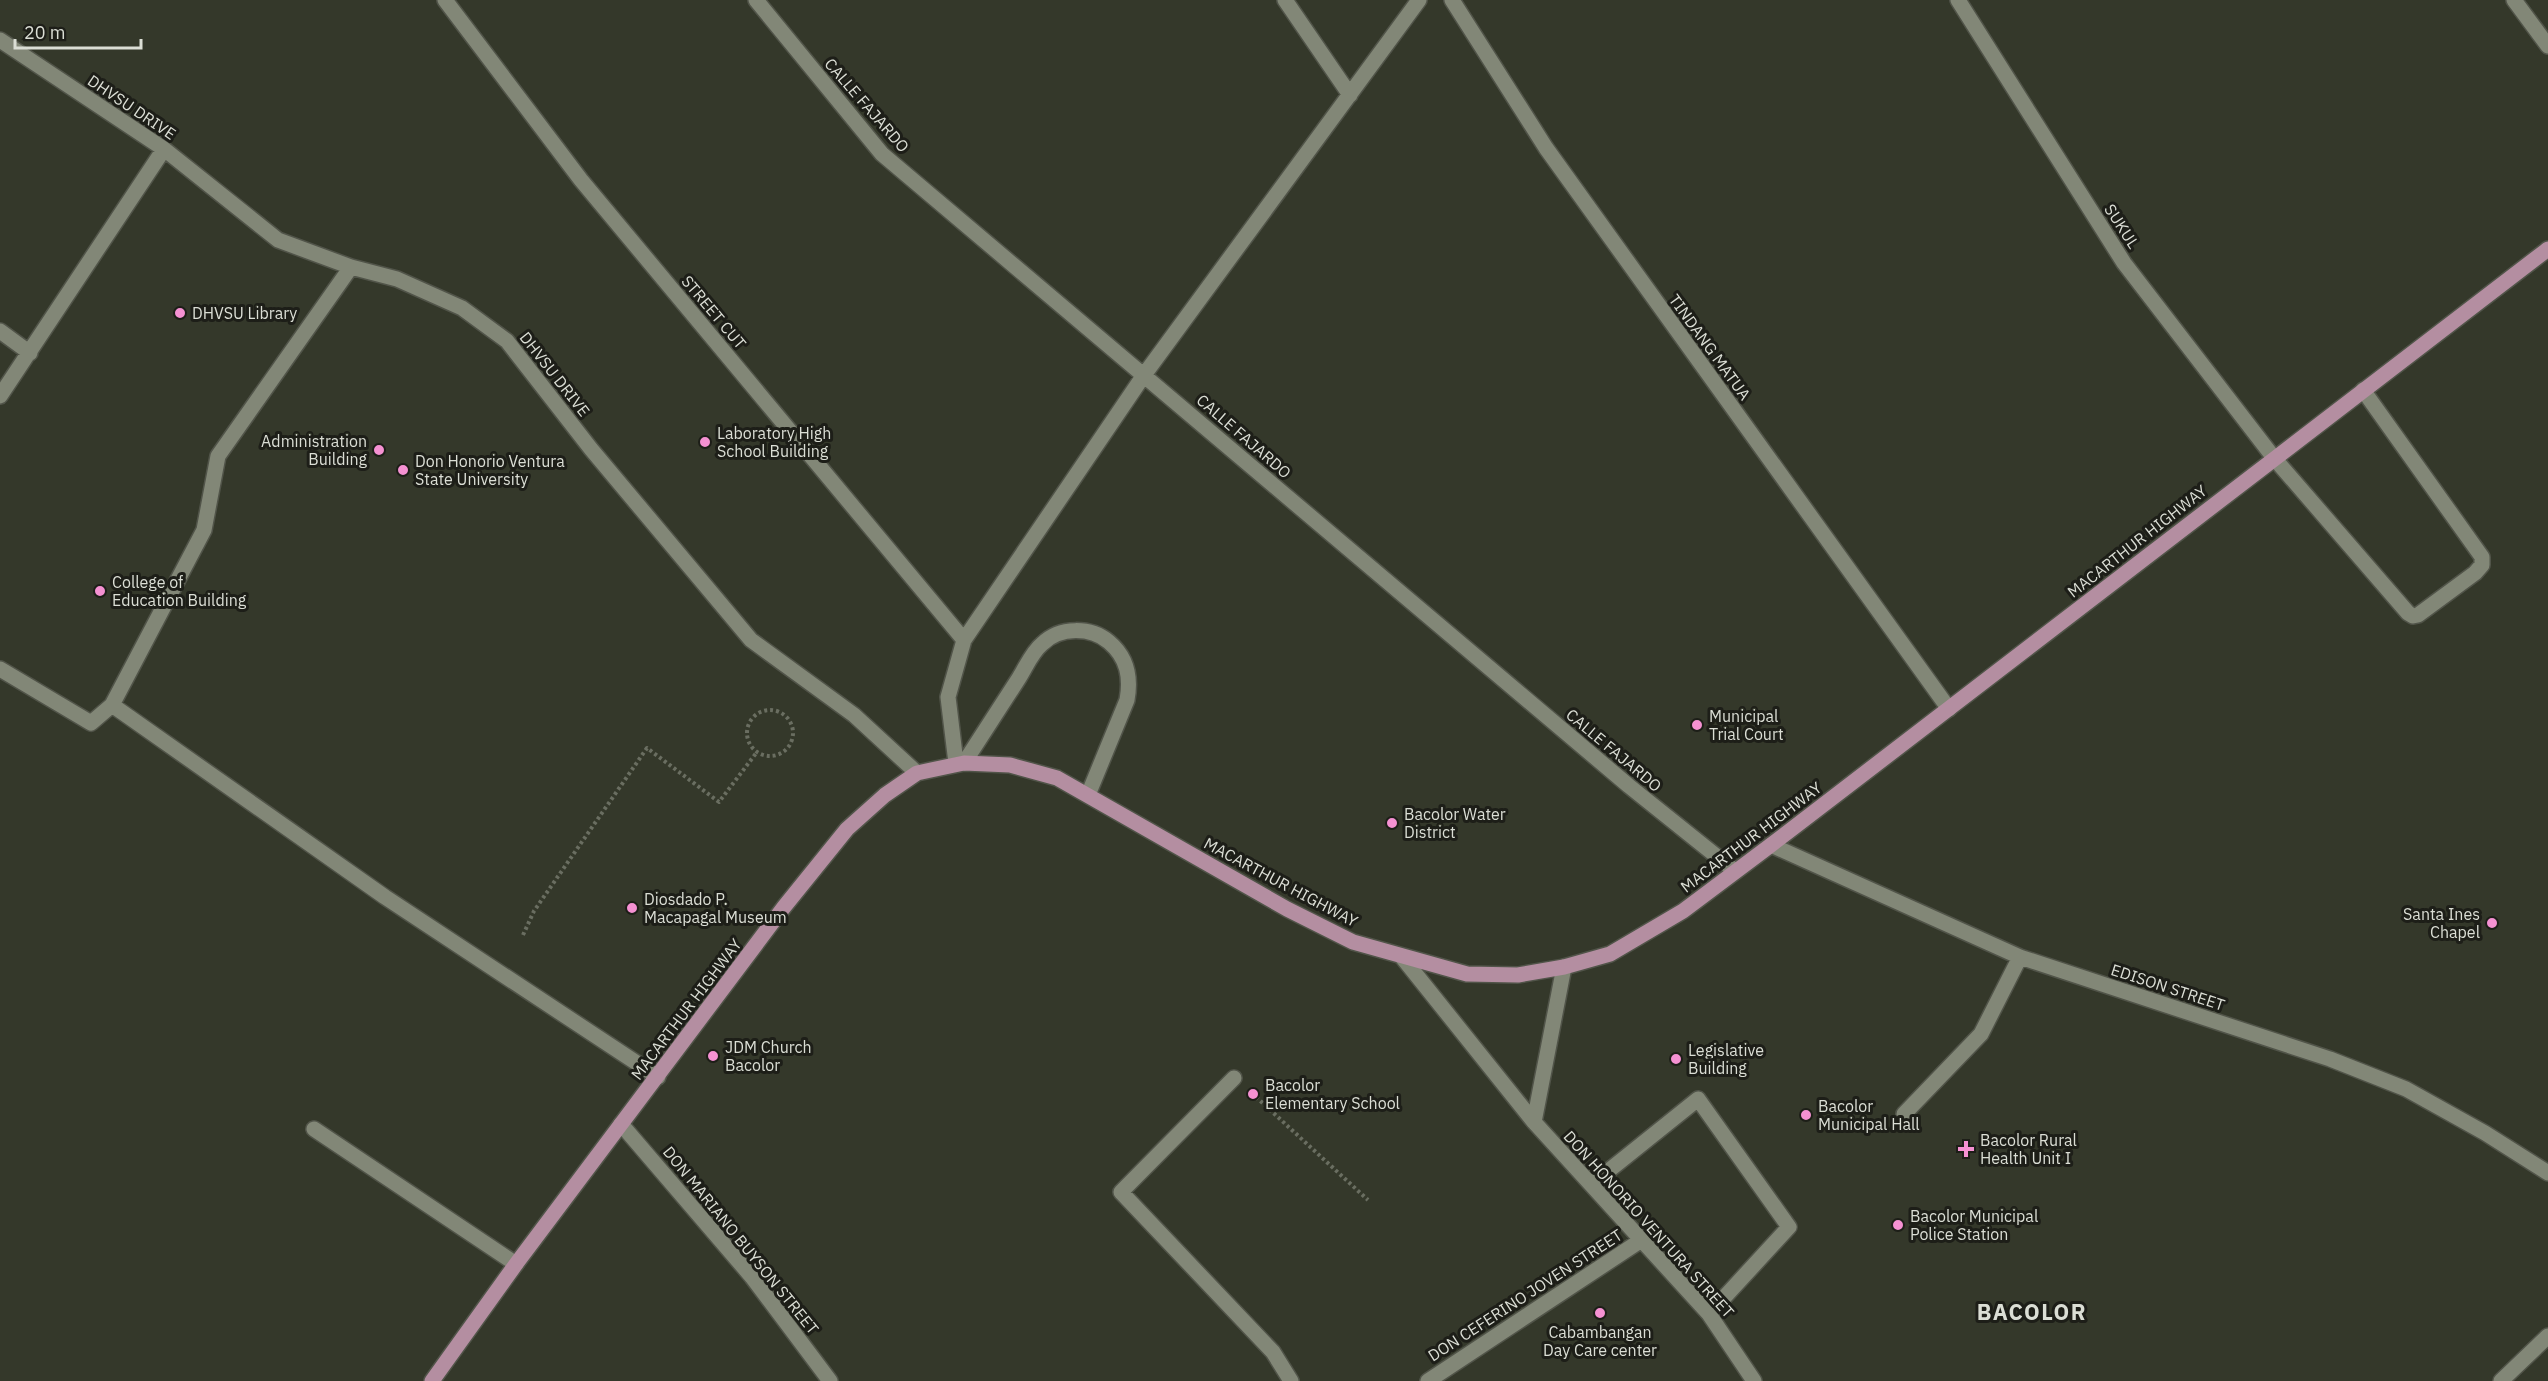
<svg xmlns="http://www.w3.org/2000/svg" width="2548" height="1381" viewBox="0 0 2548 1381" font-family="'IBM Plex Sans',sans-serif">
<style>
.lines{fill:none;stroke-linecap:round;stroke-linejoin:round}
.minor-casing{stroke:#515449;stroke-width:18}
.major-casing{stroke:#515449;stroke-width:18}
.path{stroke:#6a6e61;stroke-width:4;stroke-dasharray:3 3;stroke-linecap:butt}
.minor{stroke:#828777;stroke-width:15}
.major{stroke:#b48ea1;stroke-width:15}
.poi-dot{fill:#f591d2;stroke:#1d1e18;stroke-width:2}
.labels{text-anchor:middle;stroke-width:6;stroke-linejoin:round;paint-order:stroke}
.street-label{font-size:16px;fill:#dbded5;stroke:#1d1e18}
.poi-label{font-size:16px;fill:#dbded5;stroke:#1d1e18;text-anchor:start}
.district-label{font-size:22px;font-weight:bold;letter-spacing:1.5px;fill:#dbded5;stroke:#1d1e18}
</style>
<rect width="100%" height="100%" fill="#34382a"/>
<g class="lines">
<defs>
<path id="minor" d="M 445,0 L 581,180 L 964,640
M 756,0 L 882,154 L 1629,786 L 1735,871
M 1285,0 L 1350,95
M 1452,0 L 1546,148 L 1949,709
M 1958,0 L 2124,263 L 2274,458 L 2408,613 L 2413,616 L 2418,615 L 2475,573 L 2482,565 L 2482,557 L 2363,390
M 2514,0 L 2548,46
M 0,40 L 164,149 L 278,240 L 351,267 L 397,279 L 462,308 L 507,341 L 591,449 L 751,640 L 854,715 L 917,773
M 0,331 L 30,353
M 0,396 L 164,149
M 0,669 L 91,723 L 112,705 L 204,530 L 218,456 L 351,267
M 112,705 L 385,897 L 658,1077
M 956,763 L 948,697 L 964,640 L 1144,375 L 1419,0
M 964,763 C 982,735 1001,706 1019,678 C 1026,667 1032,652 1042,644 C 1060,626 1091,627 1109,642 C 1128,658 1131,678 1127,700 L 1088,795
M 1771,845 L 2020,957 L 2330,1059 L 2406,1089 L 2485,1133 L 2548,1173
M 1402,957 L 1534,1122 L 1709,1314 L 1754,1381
M 1234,1078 L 1121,1192 L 1273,1352 L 1291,1381
M 1904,1114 L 1981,1034 L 2020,957
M 1534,1122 L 1564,967
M 621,1124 L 752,1277 L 830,1381
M 314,1129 L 516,1264
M 1592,1184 L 1698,1099 L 1789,1227 L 1709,1314
M 1428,1381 L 1643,1239
M 2501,1381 L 2548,1336"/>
<path id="major" d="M 432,1381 L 516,1264 L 784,907 L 847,829 L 885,795 L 917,773 L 964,763 L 1010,765 L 1057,778 L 1287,909 L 1353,942 L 1467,974 L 1518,975 L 1564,967 L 1610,954 L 1683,911 L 1771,845 L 2548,249"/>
</defs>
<!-- minor casing -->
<use href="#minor" class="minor-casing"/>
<!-- major casing -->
<use href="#major" class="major-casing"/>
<!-- path -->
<path class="path" d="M747 733a23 23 0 1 1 46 0a23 23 0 1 1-46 0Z
M 523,935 L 534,911 L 647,748 L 719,802 L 757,752
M 1256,1097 L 1368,1200"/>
<!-- minor -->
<use href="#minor" class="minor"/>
<!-- major -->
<use href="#major" class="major"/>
</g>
<!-- markers -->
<g class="poi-dot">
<circle cx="180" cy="313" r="6"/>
<circle cx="705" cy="442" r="6"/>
<circle cx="379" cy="450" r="6"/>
<circle cx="403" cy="470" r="6"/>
<circle cx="100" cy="591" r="6"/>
<circle cx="1697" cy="725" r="6"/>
<circle cx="1392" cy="823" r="6"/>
<circle cx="632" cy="908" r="6"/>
<circle cx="2492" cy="923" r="6"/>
<circle cx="713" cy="1056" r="6"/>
<circle cx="1676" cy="1059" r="6"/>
<circle cx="1253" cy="1094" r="6"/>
<circle cx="1806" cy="1115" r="6"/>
<path d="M1963 1140h6v6h6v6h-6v6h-6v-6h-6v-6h6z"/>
<circle cx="1898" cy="1225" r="6"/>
<circle cx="1600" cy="1313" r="6"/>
</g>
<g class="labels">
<!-- street labels -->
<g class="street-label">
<text transform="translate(867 105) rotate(49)" y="6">CALLE FAJARDO</text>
<text transform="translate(132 107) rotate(34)" y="6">DHVSU DRIVE</text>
<text transform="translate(2122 226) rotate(57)" y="6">SUKUL</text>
<text transform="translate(714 312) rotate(50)" y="6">STREET CUT</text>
<text transform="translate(1710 347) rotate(54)" y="6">TINDANG MATUA</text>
<text transform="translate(555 374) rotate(52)" y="6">DHVSU DRIVE</text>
<text transform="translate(1244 436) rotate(41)" y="6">CALLE FAJARDO</text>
<text transform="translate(2137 541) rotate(-38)" y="6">MACARTHUR HIGHWAY</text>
<text transform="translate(1614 750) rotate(40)" y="6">CALLE FAJARDO</text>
<text transform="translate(1751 837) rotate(-37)" y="6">MACARTHUR HIGHWAY</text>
<text transform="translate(1281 882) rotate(28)" y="6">MACARTHUR HIGHWAY</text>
<text transform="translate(2168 987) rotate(18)" y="6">EDISON STREET</text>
<text transform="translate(686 1009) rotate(-53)" y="6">MACARTHUR HIGHWAY</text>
<text transform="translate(1649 1224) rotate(48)" y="6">DON HONORIO VENTURA STREET</text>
<text transform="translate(741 1240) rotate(51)" y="6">DON MARIANO BUYSON STREET</text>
<text transform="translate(1525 1295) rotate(-33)" y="6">DON CEFERINO JOVEN STREET</text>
</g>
<!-- poi labels -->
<g class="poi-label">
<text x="192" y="319">DHVSU Library</text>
<text x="717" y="439">Laboratory High<tspan x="717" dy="18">School Building</tspan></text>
<text x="367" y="447" text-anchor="end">Administration<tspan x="367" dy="18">Building</tspan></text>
<text x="415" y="467">Don Honorio Ventura<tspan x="415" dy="18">State University</tspan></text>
<text x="112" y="588">College of<tspan x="112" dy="18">Education Building</tspan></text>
<text x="1709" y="722">Municipal<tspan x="1709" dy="18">Trial Court</tspan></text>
<text x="1404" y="820">Bacolor Water<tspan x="1404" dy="18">District</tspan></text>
<text x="644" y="905">Diosdado P.<tspan x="644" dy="18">Macapagal Museum</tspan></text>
<text x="2480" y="920" text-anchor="end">Santa Ines<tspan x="2480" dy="18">Chapel</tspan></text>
<text x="725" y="1053">JDM Church<tspan x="725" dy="18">Bacolor</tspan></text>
<text x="1688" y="1056">Legislative<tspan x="1688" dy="18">Building</tspan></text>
<text x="1265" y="1091">Bacolor<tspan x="1265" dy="18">Elementary School</tspan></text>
<text x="1818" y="1112">Bacolor<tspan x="1818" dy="18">Municipal Hall</tspan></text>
<text x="1980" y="1146">Bacolor Rural<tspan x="1980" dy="18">Health Unit I</tspan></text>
<text x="1910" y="1222">Bacolor Municipal<tspan x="1910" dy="18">Police Station</tspan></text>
<text x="1600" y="1338" text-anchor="middle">Cabambangan<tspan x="1600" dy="18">Day Care center</tspan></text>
</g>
<!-- district labels -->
<g class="district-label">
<text x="2032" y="1320">BACOLOR</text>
</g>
</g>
<!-- scale -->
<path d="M15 39v9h126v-9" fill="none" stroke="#dbded5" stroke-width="3"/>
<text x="24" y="39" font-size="18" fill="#dbded5" stroke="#1d1e18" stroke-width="4.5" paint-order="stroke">20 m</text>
</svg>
